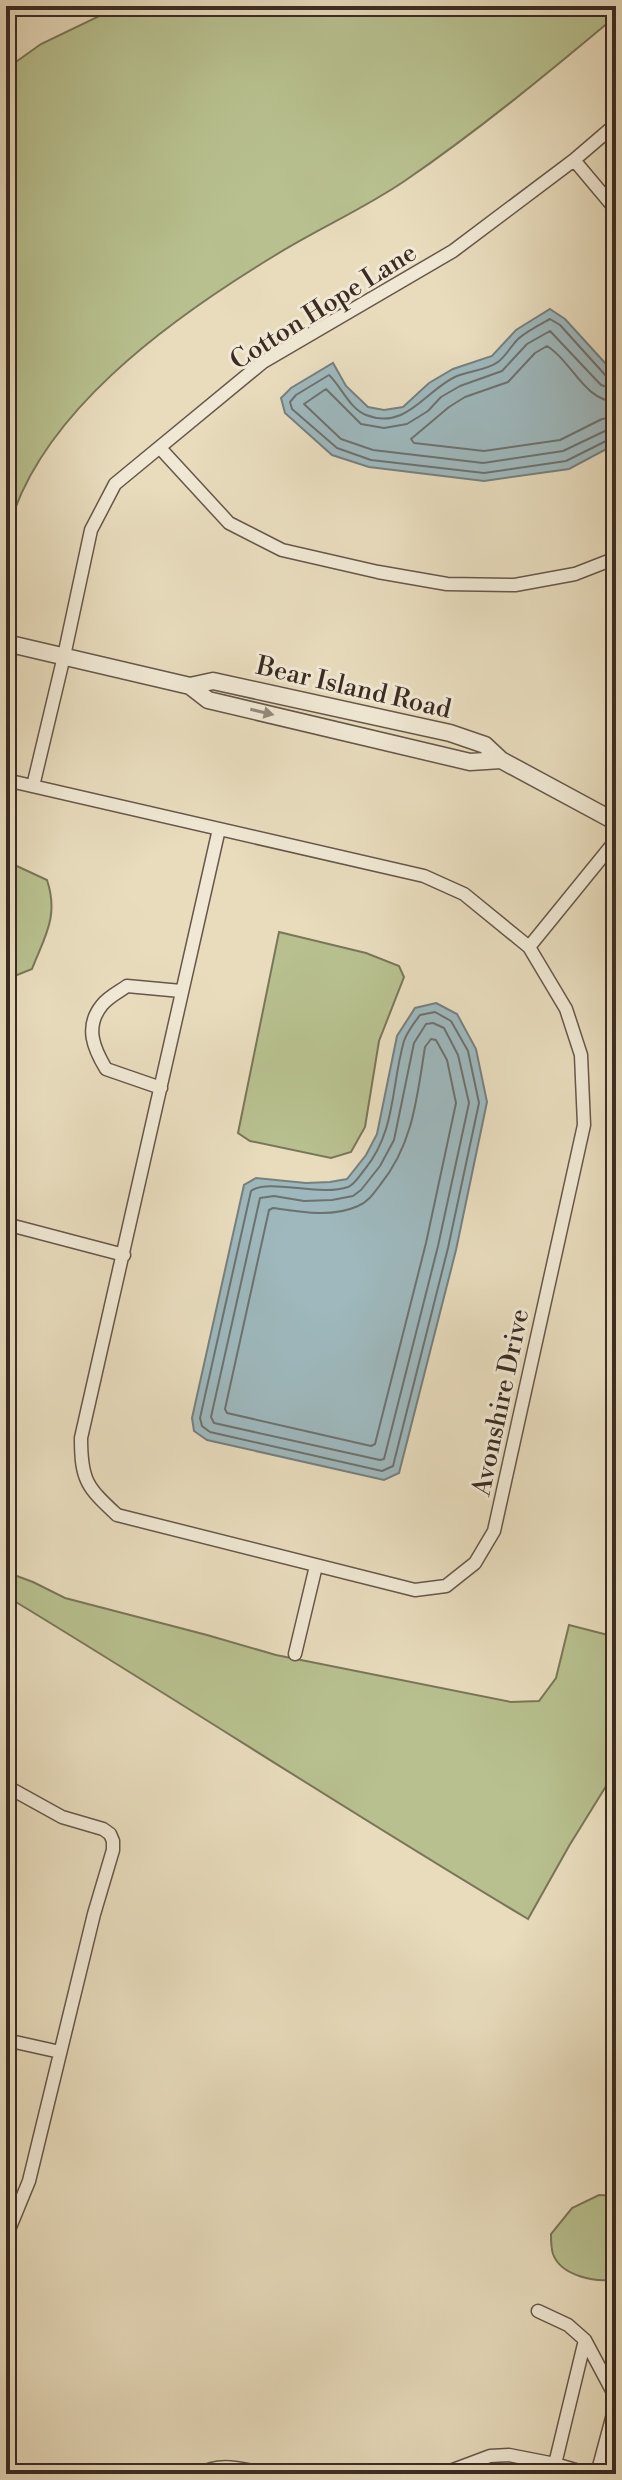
<svg xmlns="http://www.w3.org/2000/svg" width="622" height="2480" viewBox="0 0 622 2480" font-family="'Libre Bodoni',serif">
<style>
.green{fill:#b8c08f;stroke:#7a7659;stroke-width:2}
.water{fill:#9eb8bd;stroke:#76807f;stroke-width:2}
.lines{fill:none;stroke-linecap:round;stroke-linejoin:round}
.shore{stroke:#6c7270;stroke-width:2}
.minor-casing{stroke:#66574a;stroke-width:15}
.tertiary-casing{stroke:#66574a;stroke-width:19}
.minor{stroke:#f0e8d4;stroke-width:12}
.tertiary{stroke:#f0e8d4;stroke-width:16}
.oneway{fill:#968a7c}
.labels{text-anchor:middle;stroke-width:6;stroke-linejoin:round;paint-order:stroke}
.street-label{font-size:26px;fill:#3b2b23;stroke:#f0e8d4}
</style>
<rect width="100%" height="100%" fill="#e8dcbd"/>
<filter id="stains"><feTurbulence type="fractalNoise" baseFrequency=".0025" numOctaves="4"/><feColorMatrix values="0 0 0 0 .2 0 0 0 0 .09 0 0 0 0 .02 0 0 0 .5 -.17"/></filter>
<radialGradient id="worn" r=".72"><stop offset=".6" stop-color="#630" stop-opacity="0"/><stop offset="1" stop-color="#630" stop-opacity=".3"/></radialGradient>
<!-- green -->
<path class="green" d="M 120,6 L 616,6 L 616,16 C 548,73 479,130 406,180 C 364,209 317,229 274,256 C 172,318 33,416 6,539 L 6,69 L 41,44 Z
M 6,861 L 47,880 C 59,916 45,936 32,969 L 17,975 L 6,975 Z
M 279,932 L 366,953 L 399,966 L 404,977 L 379,1041 L 365,1127 L 351,1152 L 331,1158 L 250,1141 L 238,1133 Z
M 6,1572 L 33,1582 L 65,1598 L 207,1635 L 276,1655 L 511,1702 L 539,1701 L 556,1678 L 569,1625 L 616,1637 L 616,1770 L 569,1846 L 528,1919 C 352,1814 181,1702 6,1596 Z
M 599,2195 L 616,2196 L 616,2279 C 596,2283 561,2276 553,2254 C 551,2248 551,2240 551,2234 L 572,2208 Z"/>
<!-- water -->
<path class="water" d="M 550,309 L 565,319 L 616,375 L 616,444 L 569,469 L 484,481 L 369,467 L 332,455 L 285,413 L 281,398 L 291,388 L 333,363 L 346,386 L 368,407 L 384,410 L 403,407 L 429,383 L 453,369 L 492,356 L 516,330 Z
M 436,1003 L 457,1014 L 476,1049 L 487,1102 L 456,1250 L 399,1473 L 384,1480 L 207,1440 L 194,1431 L 192,1418 L 244,1185 L 256,1178 L 306,1183 L 330,1182 L 347,1179 L 366,1155 L 377,1134 L 397,1036 L 415,1008 Z"/>
<g class="lines">
<!-- shore -->
<path class="shore" d="M 616,380 L 607,377 L 560,325 L 550,319 C 539,325 527,331 518,339 C 511,346 506,356 498,362 C 487,370 470,371 457,376 C 426,389 407,431 366,415 C 349,408 341,386 329,375 L 296,395 L 290,402 L 292,409 L 337,448 L 371,460 L 484,473 L 566,461 L 610,439 L 616,439
M 616,390 L 601,385 L 550,331 L 527,344 L 502,371 L 460,386 L 441,397 L 428,411 L 407,424 L 384,428 L 361,424 L 326,389 L 304,404 L 341,439 L 373,450 L 483,463 L 563,451 L 607,430 L 616,429
M 616,402 C 583,400 572,361 547,346 L 535,353 L 508,382 L 465,397 L 449,407 L 411,439 L 414,443 L 484,451 L 560,440 L 602,419 L 616,417
M 435,1012 L 451,1021 L 468,1051 L 479,1103 L 448,1248 L 393,1466 L 382,1471 L 210,1432 L 202,1426 L 200,1418 L 251,1191 C 268,1178 320,1197 348,1187 C 355,1184 360,1175 365,1169 C 396,1131 391,1086 404,1041 C 407,1032 414,1023 420,1015 Z
M 433,1023 L 444,1028 L 458,1055 L 469,1103 L 438,1246 L 384,1459 L 380,1460 L 214,1423 L 211,1417 L 260,1198 L 274,1196 L 304,1201 L 332,1200 L 353,1196 L 361,1190 L 380,1166 L 394,1140 L 414,1043 L 426,1024 Z
M 431,1039 L 436,1040 L 447,1060 L 456,1103 L 426,1243 L 375,1444 L 371,1446 L 227,1413 L 225,1409 L 269,1210 L 273,1208 C 300,1212 332,1218 358,1206 C 368,1202 374,1193 380,1185 C 413,1145 417,1097 425,1047 Z"/>
<defs>
<path id="minor" d="M 574,160 L 616,210
M 160,448 L 229,523 L 282,550 L 378,572 L 447,584 L 515,585 L 575,574 L 616,558
M 6,780 L 424,876 L 464,894 L 529,947 L 566,1009 L 581,1055 L 584,1125 L 494,1531 L 475,1563 L 446,1586 L 415,1590 L 117,1515 C 87,1487 81,1481 81,1438 L 219,829
M 33,786 L 64,656 L 91,530 L 115,484 L 263,362 L 453,251 L 574,160 L 616,124
M 529,947 L 616,840
M 161,1088 L 106,1069 C 94,1049 84,1027 102,1005 C 108,997 120,991 127,986 L 181,991
M 6,1224 L 124,1255
M 295,1654 L 316,1566
M 6,1786 L 62,1817 L 103,1829 L 110,1834 L 113,1841 L 113,1850 L 94,1914 L 29,2181 L 6,2237
M 6,2040 L 60,2052
M 538,2311 L 568,2325 L 585,2340 L 616,2398
M 585,2340 L 555,2464 L 589,2474
M 199,2474 C 222,2461 243,2470 268,2474
M 442,2474 L 490,2456 L 509,2455 L 555,2464
M 597,2474 L 616,2403"/>
<path id="tertiary" d="M 6,643 L 190,686 L 213,681 L 450,733 L 485,745 L 501,760 L 616,822
M 190,686 L 208,700 L 470,762 L 501,760"/>
</defs>
<!-- minor casing -->
<use href="#minor" class="minor-casing"/>
<!-- tertiary casing -->
<use href="#tertiary" class="tertiary-casing"/>
<!-- minor -->
<use href="#minor" class="minor"/>
<!-- tertiary -->
<use href="#tertiary" class="tertiary"/>
</g>
<!-- one-way arrows -->
<defs><path id="oneway-solid" d="M-6-.8H1V-3.2L6.5 0L1 3.2V.8H-6Z" transform="scale(2)"/></defs>
<use class="oneway" href="#oneway-solid" transform="translate(262 712) rotate(13)"/>
<g class="labels">
<!-- street labels -->
<g class="street-label">
<text transform="translate(323 306) rotate(-32)" y="9">Cotton Hope Lane</text>
<text transform="translate(354 687) rotate(13)" y="9">Bear Island Road</text>
<text transform="translate(500 1402) rotate(-78)" y="9">Avonshire Drive</text>
</g>
</g>
<!-- margin -->
<rect width="622" height="2480" fill="none" stroke="#e8dcbd" stroke-width="32"/>
<rect x="8" y="8" width="606" height="2464" fill="none" stroke="#3b2b23" stroke-width="4"/>
<rect x="16" y="16" width="590" height="2448" fill="none" stroke="#3b2b23" stroke-width="2"/>
<rect width="100%" height="100%" filter="url(#stains)"/>
<rect width="100%" height="100%" fill="url(#worn)"/>
</svg>
